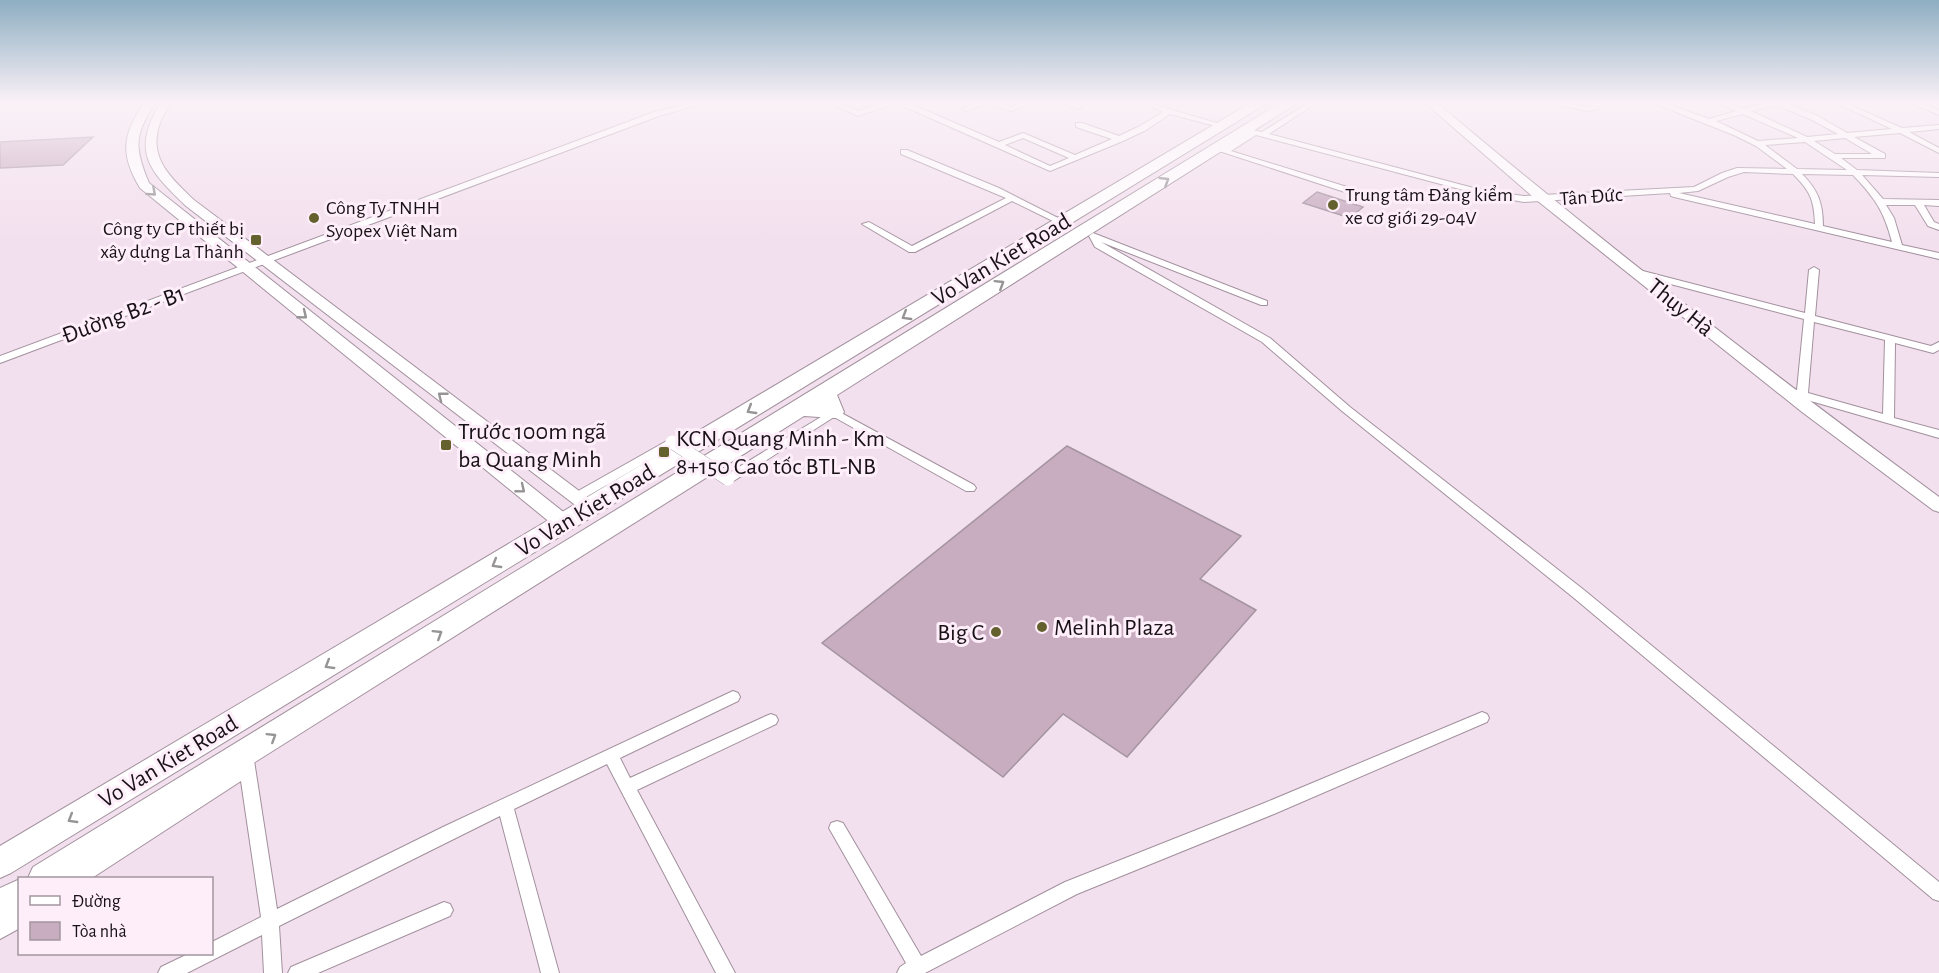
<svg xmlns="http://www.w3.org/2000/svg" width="1939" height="973" viewBox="0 0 1939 973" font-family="'Alegreya Sans',sans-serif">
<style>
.building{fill:#c8adc1;stroke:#a493a0;stroke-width:1.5}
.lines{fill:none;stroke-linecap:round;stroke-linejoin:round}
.street-casing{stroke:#a2909d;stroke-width:2}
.secondary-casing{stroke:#a2909d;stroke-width:2}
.highway-casing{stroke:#a2909d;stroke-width:2}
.street{fill:#fff;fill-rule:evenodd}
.secondary{fill:#fff;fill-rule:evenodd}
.highway{fill:#fff;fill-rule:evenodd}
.street-bridge-casing{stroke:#a2909d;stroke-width:14;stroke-linecap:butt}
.street-bridge{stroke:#fff;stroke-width:13}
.oneway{stroke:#979496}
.poi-dot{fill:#65612e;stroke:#feeefa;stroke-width:2}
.labels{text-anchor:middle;stroke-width:6;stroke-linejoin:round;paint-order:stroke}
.far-poi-label{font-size:20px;fill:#181216;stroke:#feeefa;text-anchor:start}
.far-street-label{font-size:20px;fill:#181216;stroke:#feeefa}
.street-label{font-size:24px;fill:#181216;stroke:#feeefa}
.poi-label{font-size:24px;fill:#181216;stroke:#feeefa;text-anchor:start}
</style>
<rect width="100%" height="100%" fill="#f3e0ee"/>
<!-- building -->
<path class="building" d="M 93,137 L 63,165 L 0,168 L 0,142 Z
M 1317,192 L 1363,207 L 1350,218 L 1303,203 Z
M 1067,446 L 1241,536 L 1200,579 L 1256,610 L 1127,757 L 1063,714 L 1003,777 L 822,643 Z"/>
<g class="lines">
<defs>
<path id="street" d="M 696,102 L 708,102 L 659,116 L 0,363 L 0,356 L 654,112 Z
M 827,102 L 837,102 L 858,111 L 885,102 L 906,102 L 999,142 L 1023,133 L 1075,155 L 1112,139 L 1076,127 L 1076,123 L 1082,123 L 1119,136 L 1140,126 L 1163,112 L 1142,102 L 1151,102 L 1162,107 L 1227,126 L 1223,128 L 1170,114 L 1146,130 L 1123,141 L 1050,171 L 896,103 L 858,116 ZM 1023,138 L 1069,158 L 1050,166 L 1005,145 Z
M 976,102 L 996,102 L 1011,107 L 1021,102 L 1031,102 L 1011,111 L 986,104 L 966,111 L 962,109 Z
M 1060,102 L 1071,102 L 1082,107 L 1078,109 Z
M 1310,102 L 1318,102 L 1269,134 L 1485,191 L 1524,196 L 1694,187 L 1722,173 L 1737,168 L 1787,169 L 1756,146 L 1736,136 L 1651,102 L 1662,102 L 1709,119 L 1736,111 L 1716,102 L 1726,102 L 1744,109 L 1768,102 L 1783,102 L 1818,116 L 1847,133 L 1892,129 L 1834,102 L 1843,102 L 1902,128 L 1939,125 L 1939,129 L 1909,132 L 1939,148 L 1939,153 L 1900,133 L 1854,137 L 1885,154 L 1885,158 L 1841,158 L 1857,170 L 1939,173 L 1939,177 L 1862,175 L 1883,199 L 1939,200 L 1939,206 L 1924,205 L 1934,222 L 1939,224 L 1939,230 L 1928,226 L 1915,205 L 1886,205 L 1894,218 L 1902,245 L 1939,253 L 1939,259 L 1674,197 L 1671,196 L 1670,193 L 1524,202 L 1482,195 L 1256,135 L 1231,151 L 1360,191 L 1360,195 L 1357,196 L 1213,149 L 1217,147 L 1224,149 L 1249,133 L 1244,132 L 1244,128 L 1262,132 ZM 1776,105 L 1812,120 L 1838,134 L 1807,137 L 1751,111 ZM 1743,114 L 1798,138 L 1758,141 L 1716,121 ZM 1845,138 L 1872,154 L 1835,154 L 1814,141 ZM 1805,142 L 1847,170 L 1797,169 L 1765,145 ZM 1744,172 L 1793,174 C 1810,191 1814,199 1815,224 L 1679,193 L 1698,191 L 1728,177 ZM 1802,174 L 1853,175 C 1875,198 1884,211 1892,242 L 1823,226 C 1823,203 1818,190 1802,174 Z
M 1541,102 L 1559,102 L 1589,107 L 1594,102 L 1602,102 L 1598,109 L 1589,111 Z
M 1909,102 L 1919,102 L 1939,110 L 1939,115 Z
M 901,150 L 907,150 L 999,188 L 1066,222 L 1059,224 L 1012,201 L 915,252 L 909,252 L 862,224 L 869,222 L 912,246 L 1006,198 L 901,154 Z
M 1093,233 L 1267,301 L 1267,305 L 1261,305 L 1101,242 L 1270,338 L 1350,407 L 1584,590 L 1939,882 L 1939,901 L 1933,899 L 1574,598 L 1342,411 L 1262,342 L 1095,247 L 1089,236 Z
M 1814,267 L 1819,270 L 1815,316 L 1931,346 L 1939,342 L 1939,350 L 1933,353 L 1895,343 L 1894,418 L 1939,430 L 1939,438 L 1783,393 L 1782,391 L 1787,388 L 1797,390 L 1804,319 L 1636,275 L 1634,273 L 1639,270 L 1805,313 L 1809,270 ZM 1814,322 L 1885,340 L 1883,414 L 1808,393 Z
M 834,409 L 974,485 L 976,488 L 974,491 L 966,491 L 834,417 L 732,482 L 724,482 L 722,479 L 724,476 Z
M 672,438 L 676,439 L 678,442 L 676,445 L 579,501 L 575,502 L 569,498 L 571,495 Z
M 733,691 L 738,693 L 740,697 L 738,701 L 620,758 L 630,778 L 766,716 L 771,714 L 776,716 L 778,720 L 776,724 L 637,790 L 735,973 L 716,973 L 607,764 L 514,809 L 559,973 L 541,973 L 500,816 L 279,926 L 282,973 L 264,973 L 262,935 L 187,973 L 158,973 L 161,967 L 188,954 L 212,954 L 212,942 L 261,917 L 241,781 L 92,878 L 70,878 L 72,872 L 239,765 L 237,754 L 240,749 L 245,747 L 250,749 L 253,754 L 277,909 L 443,827 Z
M 1482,712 L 1487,714 L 1489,718 L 1487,722 L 1274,814 L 1077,894 L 925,973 L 897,973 L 900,967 L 906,963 L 829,828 L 831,823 L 837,821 L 843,823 L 921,956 L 1065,882 L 1262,804 Z
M 444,902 L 450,904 L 453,910 L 450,916 L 318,973 L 288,973 L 291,967 Z
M 20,910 L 20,928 L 0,939 L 0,920 Z"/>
<path id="secondary" d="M 145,102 L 156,102 C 134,135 134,147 149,183 L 571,518 L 573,523 L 571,528 L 564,529 L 557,528 L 140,188 C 119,153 123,133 145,102 Z
M 161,102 L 172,102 C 168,109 162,116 160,123 C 147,158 172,179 194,200 L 595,503 L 598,507 L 595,511 L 589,513 L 583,511 L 186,206 C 148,170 131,151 161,102 Z
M 1424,102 L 1436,102 C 1599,240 1767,370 1939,497 L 1939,512 L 1933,510 L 1802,412 L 1539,202 Z"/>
<path id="highway" d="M 1252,102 L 1269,102 L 11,873 L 0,878 L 0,846 Z
M 1282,102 L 1299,102 L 837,395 L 844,412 L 841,417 L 834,418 L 804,416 L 71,878 L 28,878 L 33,867 Z
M 20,879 L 20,912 L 0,922 L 0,888 Z"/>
</defs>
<!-- street casing -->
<use href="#street" class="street-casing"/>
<!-- secondary casing -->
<use href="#secondary" class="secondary-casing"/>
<!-- highway casing -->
<use href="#highway" class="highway-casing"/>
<!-- street -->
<use href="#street" class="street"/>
<!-- secondary -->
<use href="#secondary" class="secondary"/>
<!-- highway -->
<use href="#highway" class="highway"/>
<defs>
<path id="street-bridge" d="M 672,442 L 728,479"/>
</defs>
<!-- street-bridge casing -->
<use href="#street-bridge" class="street-bridge-casing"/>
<!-- street-bridge -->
<use href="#street-bridge" class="street-bridge"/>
</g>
<!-- one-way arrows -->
<defs><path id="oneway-chevron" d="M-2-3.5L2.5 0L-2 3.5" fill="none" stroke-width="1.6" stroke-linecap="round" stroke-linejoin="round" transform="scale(1.5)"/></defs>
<g class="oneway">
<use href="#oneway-chevron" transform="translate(1165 181) rotate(-32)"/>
<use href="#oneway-chevron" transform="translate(152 192) rotate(42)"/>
<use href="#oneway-chevron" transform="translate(1000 284) rotate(-32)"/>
<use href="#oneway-chevron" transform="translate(303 315) rotate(39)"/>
<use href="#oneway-chevron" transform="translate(906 316) rotate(149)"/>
<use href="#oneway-chevron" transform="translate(442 396) rotate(-142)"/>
<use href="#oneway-chevron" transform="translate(751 410) rotate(149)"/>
<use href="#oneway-chevron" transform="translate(521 489) rotate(39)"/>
<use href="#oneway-chevron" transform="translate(496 564) rotate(149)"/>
<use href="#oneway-chevron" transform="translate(438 634) rotate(-32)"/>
<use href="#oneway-chevron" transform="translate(329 665) rotate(149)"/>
<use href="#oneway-chevron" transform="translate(272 737) rotate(-32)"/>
<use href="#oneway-chevron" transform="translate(72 819) rotate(149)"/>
</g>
<!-- sky -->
<linearGradient id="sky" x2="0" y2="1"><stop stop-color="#8eaec2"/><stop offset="0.43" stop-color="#faf1f7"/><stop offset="1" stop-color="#faf1f7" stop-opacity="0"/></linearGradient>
<rect width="1939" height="238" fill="url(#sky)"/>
<!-- markers -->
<g class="poi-dot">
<circle cx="1333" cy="205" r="6"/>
<circle cx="314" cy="218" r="6"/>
<rect x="250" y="234" width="12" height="12" rx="3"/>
<rect x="440" y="439" width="12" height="12" rx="3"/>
<rect x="658" y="446" width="12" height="12" rx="3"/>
<circle cx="1042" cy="627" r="6"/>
<circle cx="996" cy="632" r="6"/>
</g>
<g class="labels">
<!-- far-poi labels -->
<g class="far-poi-label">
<text x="1345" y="201">Trung tâm Đăng kiểm<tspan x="1345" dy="23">xe cơ giới 29-04V</tspan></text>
<text x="326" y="214">Công Ty TNHH<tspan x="326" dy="23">Syopex Việt Nam</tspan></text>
<text x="244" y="235" text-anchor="end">Công ty CP thiết bị<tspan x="244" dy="23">xây dựng La Thành</tspan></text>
</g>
<!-- far-street labels -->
<g class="far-street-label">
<text transform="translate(1591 196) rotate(-4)" y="7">Tân Đức</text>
</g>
<!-- street labels -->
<g class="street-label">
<text transform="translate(1001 259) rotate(-31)" y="8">Vo Van Kiet Road</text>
<text transform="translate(1681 307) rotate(39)" y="8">Thụy Hà</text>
<text transform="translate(123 314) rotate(-20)" y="8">Đường B2 - B1</text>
<text transform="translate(585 510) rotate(-31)" y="8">Vo Van Kiet Road</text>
<text transform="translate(168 761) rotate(-31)" y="8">Vo Van Kiet Road</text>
</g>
<!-- poi labels -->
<g class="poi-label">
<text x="458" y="439">Trước 100m ngã<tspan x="458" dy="28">ba Quang Minh</tspan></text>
<text x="676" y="446">KCN Quang Minh - Km<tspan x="676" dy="28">8+150 Cao tốc BTL-NB</tspan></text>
<text x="1054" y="635">Melinh Plaza</text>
<text x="984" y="640" text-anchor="end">Big C</text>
</g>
</g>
<!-- legend -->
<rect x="18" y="877" width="195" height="78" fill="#feeefa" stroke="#a2969f" stroke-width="1.5"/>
<rect x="30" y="896" width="30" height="9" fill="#ffffff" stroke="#a2969f" stroke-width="1.5"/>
<text x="72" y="907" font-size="18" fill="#181216">Đường</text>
<rect x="30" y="922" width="30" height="18" fill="#c8adc1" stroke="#a2969f" stroke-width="1.5"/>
<text x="72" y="937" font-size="18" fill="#181216">Tòa nhà</text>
</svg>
